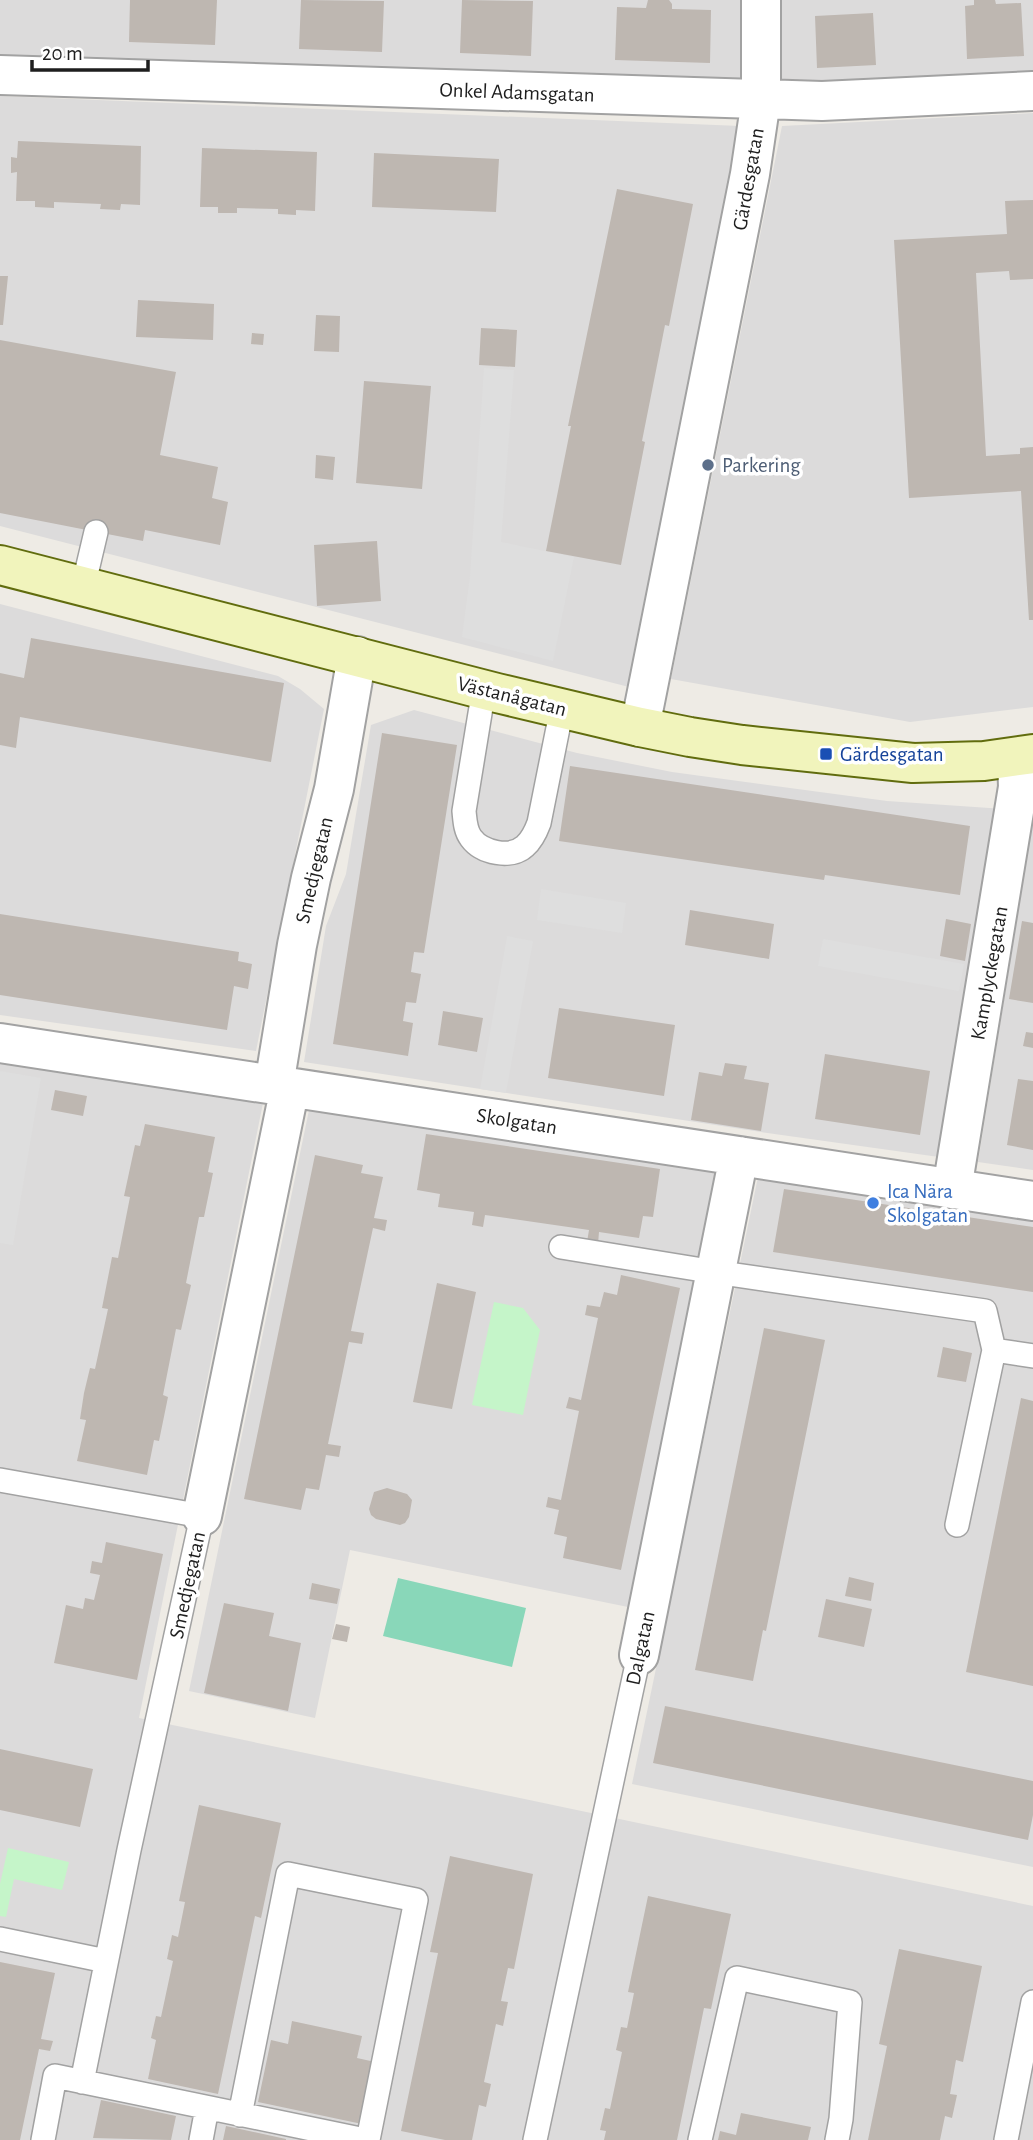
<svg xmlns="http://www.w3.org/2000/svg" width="1033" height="2140" viewBox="0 0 1033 2140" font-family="'Alegreya Sans',sans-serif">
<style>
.residential{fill:#dcdbdb}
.park{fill:#c5f5c9}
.pitch{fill:#89d7b9}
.parking{fill:#dedede}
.building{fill:#beb7b1}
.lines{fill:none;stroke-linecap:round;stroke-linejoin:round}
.lane-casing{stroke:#a2a2a2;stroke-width:26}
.street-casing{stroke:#a2a2a2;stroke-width:42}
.secondary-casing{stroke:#616c0e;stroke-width:42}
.lane{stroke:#fff;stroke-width:23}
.street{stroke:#fff;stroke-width:38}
.secondary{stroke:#f1f4bc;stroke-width:38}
.service-dot{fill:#5c6f8a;stroke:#fff;stroke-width:2.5}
.transit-dot{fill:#1a4fb4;stroke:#fff;stroke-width:2.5}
.shop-dot{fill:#3f7fe0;stroke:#fff;stroke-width:2.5}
.labels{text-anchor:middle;stroke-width:7;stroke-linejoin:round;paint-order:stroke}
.street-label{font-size:21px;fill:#1e1e1e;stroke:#fff}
.service-label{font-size:21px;fill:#4e5e75;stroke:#fff;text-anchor:start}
.transit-label{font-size:21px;fill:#164399;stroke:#fff;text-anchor:start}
.shop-label{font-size:21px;fill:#366cbe;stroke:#fff;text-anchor:start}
</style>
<rect width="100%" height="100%" fill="#eeebe5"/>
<!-- residential -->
<path class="residential" d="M 0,0 L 749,0 L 749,80 L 0,55 Z
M 778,0 L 1033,0 L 1033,74 L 779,88 Z
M 0,96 L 740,126 L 629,687 L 0,526 Z
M 1033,113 L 1033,707 L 910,722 L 671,679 L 782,126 Z
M 0,604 L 278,676 L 300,689 L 324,709 L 256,1051 L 0,1015 Z
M 414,710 L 577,753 L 672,772 L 887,801 L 1004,809 L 939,1157 L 761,1132 L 304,1062 L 326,926 L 346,874 L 371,725 Z
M 1033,820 L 1033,1170 L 978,1162 Z
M 0,1063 L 263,1103 L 139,1718 L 1033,1906 L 1033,2140 L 0,2140 Z
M 309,1110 L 715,1172 L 628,1607 L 350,1550 L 315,1718 L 189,1691 Z
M 758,1177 L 1033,1219 L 1033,1867 L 632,1784 Z"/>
<!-- park -->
<path class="park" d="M 494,1302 L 523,1308 L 540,1330 L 523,1415 L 472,1405 Z
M 8,1848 L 69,1862 L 62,1890 L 14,1879 L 6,1917 L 0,1916 L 0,1884 Z"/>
<!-- pitch -->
<path class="pitch" d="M 398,1578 L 526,1608 L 512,1667 L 383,1636 Z"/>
<!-- parking -->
<path class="parking" d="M 484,368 L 514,370 L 501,542 L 574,557 L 553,661 L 462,637 L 470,576 Z
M 541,889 L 626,903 L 622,933 L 537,920 Z
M 507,936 L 533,941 L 506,1093 L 480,1089 Z
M 823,939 L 964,964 L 959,991 L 818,966 Z
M 0,1071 L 41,1078 L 13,1245 L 0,1243 Z"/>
<!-- building -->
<path class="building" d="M 130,0 L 217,0 L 215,45 L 129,42 Z
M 301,0 L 384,1 L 382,52 L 299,49 Z
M 462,0 L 533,1 L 531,56 L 460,53 Z
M 648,0 L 669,0 L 672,4 L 672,9 L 711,10 L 710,63 L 615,60 L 617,7 L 646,8 Z
M 974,0 L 995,0 L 996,4 L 1021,3 L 1024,56 L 967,59 L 965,6 L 974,5 Z
M 873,13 L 876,65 L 817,68 L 815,16 Z
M 18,141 L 141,146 L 140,205 L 121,204 L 120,210 L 100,209 L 101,204 L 54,202 L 54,208 L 35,207 L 35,201 L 16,201 L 17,172 L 11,173 L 11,157 L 17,158 Z
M 202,148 L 317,152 L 315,211 L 296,210 L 296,215 L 278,214 L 278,209 L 237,208 L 237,213 L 218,213 L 218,207 L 200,207 Z
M 374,153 L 499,159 L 496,212 L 372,207 Z
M 617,189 L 693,204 L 669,326 L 665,325 L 642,441 L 645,442 L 621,565 L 546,551 L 571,426 L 568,426 Z
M 1033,200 L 1033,279 L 1010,280 L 1009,271 L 976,273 L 986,456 L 1020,454 L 1020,448 L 1033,447 L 1033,620 L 1029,620 L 1021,491 L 909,498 L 894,240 L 1007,234 L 1005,201 Z
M 0,276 L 8,276 L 3,325 L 0,325 Z
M 138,300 L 214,304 L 213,340 L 136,337 Z
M 316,315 L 340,316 L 339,352 L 314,351 Z
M 481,328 L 517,330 L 515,367 L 479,365 Z
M 252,333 L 264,334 L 263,345 L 251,344 Z
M 0,340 L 176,372 L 160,455 L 218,467 L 212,498 L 228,502 L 220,545 L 145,530 L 143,541 L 0,513 Z
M 364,381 L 431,386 L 422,489 L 356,483 Z
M 316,455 L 335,457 L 333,480 L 315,478 Z
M 377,541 L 381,601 L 317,606 L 314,545 Z
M 31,638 L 284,683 L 271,762 L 20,717 L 16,748 L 0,745 L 0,673 L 24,678 Z
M 382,733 L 457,745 L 424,953 L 414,952 L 411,972 L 421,974 L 416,1003 L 406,1002 L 403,1021 L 413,1023 L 408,1056 L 333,1044 Z
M 570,766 L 970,826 L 960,895 L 825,875 L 824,880 L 559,841 Z
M 690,910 L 774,924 L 769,959 L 685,945 Z
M 0,914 L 239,952 L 238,961 L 252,964 L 248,989 L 234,986 L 227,1030 L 0,995 Z
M 946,919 L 971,924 L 965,961 L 940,956 Z
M 1022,921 L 1033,923 L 1033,1003 L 1009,999 Z
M 559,1008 L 675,1025 L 664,1096 L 548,1078 Z
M 443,1011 L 483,1018 L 477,1052 L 438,1045 Z
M 1026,1032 L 1033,1033 L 1033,1048 L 1023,1046 Z
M 825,1054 L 930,1071 L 920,1135 L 815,1119 Z
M 725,1063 L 747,1066 L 744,1079 L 769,1083 L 761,1131 L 691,1120 L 699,1072 L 722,1076 Z
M 1018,1079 L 1033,1081 L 1033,1150 L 1007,1145 Z
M 55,1090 L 87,1096 L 83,1116 L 51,1110 Z
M 145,1124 L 215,1137 L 208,1172 L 213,1173 L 204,1217 L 199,1217 L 186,1283 L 191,1285 L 181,1330 L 176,1329 L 163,1395 L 168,1397 L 159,1441 L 154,1440 L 147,1475 L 77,1461 L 86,1420 L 80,1419 L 84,1393 L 90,1368 L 95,1369 L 108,1309 L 102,1308 L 112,1257 L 118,1258 L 130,1197 L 124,1196 L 135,1145 L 140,1146 Z
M 426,1134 L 660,1169 L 653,1217 L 643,1216 L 639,1238 L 599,1232 L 598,1244 L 587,1242 L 589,1230 L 485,1215 L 483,1227 L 472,1225 L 474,1212 L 438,1207 L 440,1194 L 417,1190 Z
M 315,1155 L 363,1165 L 361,1173 L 383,1177 L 374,1218 L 387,1220 L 385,1231 L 373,1228 L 351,1331 L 364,1333 L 362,1344 L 349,1342 L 328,1444 L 341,1446 L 339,1457 L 326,1455 L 319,1490 L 306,1488 L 301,1510 L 244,1499 Z
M 784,1189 L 1033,1227 L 1033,1292 L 773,1252 Z
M 621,1275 L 680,1288 L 621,1570 L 563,1558 L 567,1537 L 554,1534 L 559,1510 L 546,1507 L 548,1497 L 561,1500 L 579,1411 L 566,1408 L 569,1397 L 581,1400 L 598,1318 L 585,1315 L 587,1305 L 600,1307 L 604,1292 L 617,1295 Z
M 437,1283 L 476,1292 L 452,1409 L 413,1402 Z
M 764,1328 L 825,1340 L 766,1631 L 763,1630 L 753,1681 L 695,1670 Z
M 943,1347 L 972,1353 L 966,1382 L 937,1377 Z
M 1021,1398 L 1033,1401 L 1033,1686 L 966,1672 Z
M 387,1488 L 407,1494 L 412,1500 L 409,1517 L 405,1523 L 400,1525 L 376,1519 L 371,1515 L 369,1509 L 374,1492 Z
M 106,1542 L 163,1554 L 137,1680 L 54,1663 L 66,1605 L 83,1609 L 85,1598 L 94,1600 L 100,1575 L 90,1573 L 92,1561 L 102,1563 Z
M 849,1577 L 874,1583 L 871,1601 L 845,1596 Z
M 312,1583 L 340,1589 L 337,1604 L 309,1599 Z
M 826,1599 L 872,1609 L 864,1647 L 818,1637 Z
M 224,1603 L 274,1613 L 269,1636 L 301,1643 L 288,1711 L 204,1693 Z
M 336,1624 L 350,1627 L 347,1642 L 332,1639 Z
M 665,1706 L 1033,1781 L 1033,1815 L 1028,1840 L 653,1763 Z
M 0,1749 L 93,1769 L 80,1827 L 0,1810 Z
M 199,1805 L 281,1823 L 261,1918 L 255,1916 L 218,2094 L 148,2079 L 156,2040 L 151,2038 L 156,2016 L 161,2017 L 173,1961 L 167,1959 L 172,1935 L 178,1937 L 185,1902 L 179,1901 Z
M 450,1856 L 533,1874 L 514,1969 L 508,1968 L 501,2001 L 508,2002 L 503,2026 L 496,2024 L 484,2082 L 491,2084 L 486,2107 L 479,2105 L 472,2140 L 445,2140 L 401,2131 L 438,1953 L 430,1952 Z
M 648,1896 L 731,1914 L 711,2009 L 704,2008 L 677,2140 L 604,2140 L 606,2131 L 600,2130 L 605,2108 L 610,2109 L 622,2052 L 616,2050 L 621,2027 L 627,2028 L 634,1993 L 628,1992 Z
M 899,1949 L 982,1966 L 963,2062 L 956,2060 L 950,2094 L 957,2095 L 952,2118 L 945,2116 L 940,2140 L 868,2140 L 887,2046 L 879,2044 Z
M 0,1962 L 55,1973 L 41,2039 L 53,2041 L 50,2051 L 39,2049 L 20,2140 L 0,2140 Z
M 292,2021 L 362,2036 L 357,2058 L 375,2062 L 362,2124 L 258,2102 L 271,2040 L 288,2044 Z
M 101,2100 L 176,2116 L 171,2140 L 93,2138 Z
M 741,2113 L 811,2127 L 808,2140 L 718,2140 L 720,2131 L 736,2135 Z
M 226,2126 L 286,2139 L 286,2140 L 223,2140 Z"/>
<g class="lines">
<defs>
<path id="lane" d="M 83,587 L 96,532
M 484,689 L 464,811 C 465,820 465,830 471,838 C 482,853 511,859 525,846 C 532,840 536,831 539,823 L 562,708
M 561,1247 L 715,1272 L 985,1311 L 994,1350 L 957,1525
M 994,1350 L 1033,1356
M 0,1480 L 202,1516 L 129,1850 L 82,2082
M 0,1939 L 106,1961
M 240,2115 L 288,1874 L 416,1900 L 368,2140
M 43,2140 L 55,2076 L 365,2140
M 201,2140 L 207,2108
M 535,2140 L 639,1655
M 700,2140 L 737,1978 L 850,2002 L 841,2119 L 837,2140
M 1006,2140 L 1033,2002"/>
<path id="street" d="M 0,75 L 822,101 L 1033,91
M 640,727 L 750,174 L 761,100 L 761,0
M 0,1043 L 1033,1201
M 274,1085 L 297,945 L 311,878 L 334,789 L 357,656
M 952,1189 L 1018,787 L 1017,757
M 202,1516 L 290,1087
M 639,1655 L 739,1156"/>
<path id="secondary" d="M 0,565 L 497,693 L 640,727 L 690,737 L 742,745 L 913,763 L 984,761 L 1033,754"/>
</defs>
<!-- lane casing -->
<use href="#lane" class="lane-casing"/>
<!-- street casing -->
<use href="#street" class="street-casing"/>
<!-- secondary casing -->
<use href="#secondary" class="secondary-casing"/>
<!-- lane -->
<use href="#lane" class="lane"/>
<!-- street -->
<use href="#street" class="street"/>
<!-- secondary -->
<use href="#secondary" class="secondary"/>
</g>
<!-- markers -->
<circle class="service-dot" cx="708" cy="465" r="7"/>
<rect class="transit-dot" x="819" y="747" width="14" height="14" rx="3.5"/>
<circle class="shop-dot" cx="873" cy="1203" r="7"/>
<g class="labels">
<!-- street labels -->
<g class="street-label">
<text transform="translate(517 92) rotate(2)" y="7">Onkel Adamsgatan</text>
<text transform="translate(748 179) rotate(-80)" y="7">Gärdesgatan</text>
<text transform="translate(512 696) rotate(14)" y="7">Västanågatan</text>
<text transform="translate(314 870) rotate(-77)" y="7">Smedjegatan</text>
<text transform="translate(989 973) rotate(-80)" y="7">Kamplyckegatan</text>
<text transform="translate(517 1121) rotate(9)" y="7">Skolgatan</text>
<text transform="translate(187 1585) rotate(-78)" y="7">Smedjegatan</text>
<text transform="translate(640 1648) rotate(-78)" y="7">Dalgatan</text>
</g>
<!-- service labels -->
<g class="service-label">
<text x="722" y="472">Parkering</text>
</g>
<!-- transit labels -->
<g class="transit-label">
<text x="840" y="761">Gärdesgatan</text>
</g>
<!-- shop labels -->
<g class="shop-label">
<text x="887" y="1198">Ica Nära<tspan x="887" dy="24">Skolgatan</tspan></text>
</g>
</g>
<!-- scale -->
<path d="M32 60v10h116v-10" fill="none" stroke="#1e1e1e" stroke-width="3.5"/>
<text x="42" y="60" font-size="21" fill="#1e1e1e" stroke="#ffffff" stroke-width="5" paint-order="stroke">20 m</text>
</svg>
